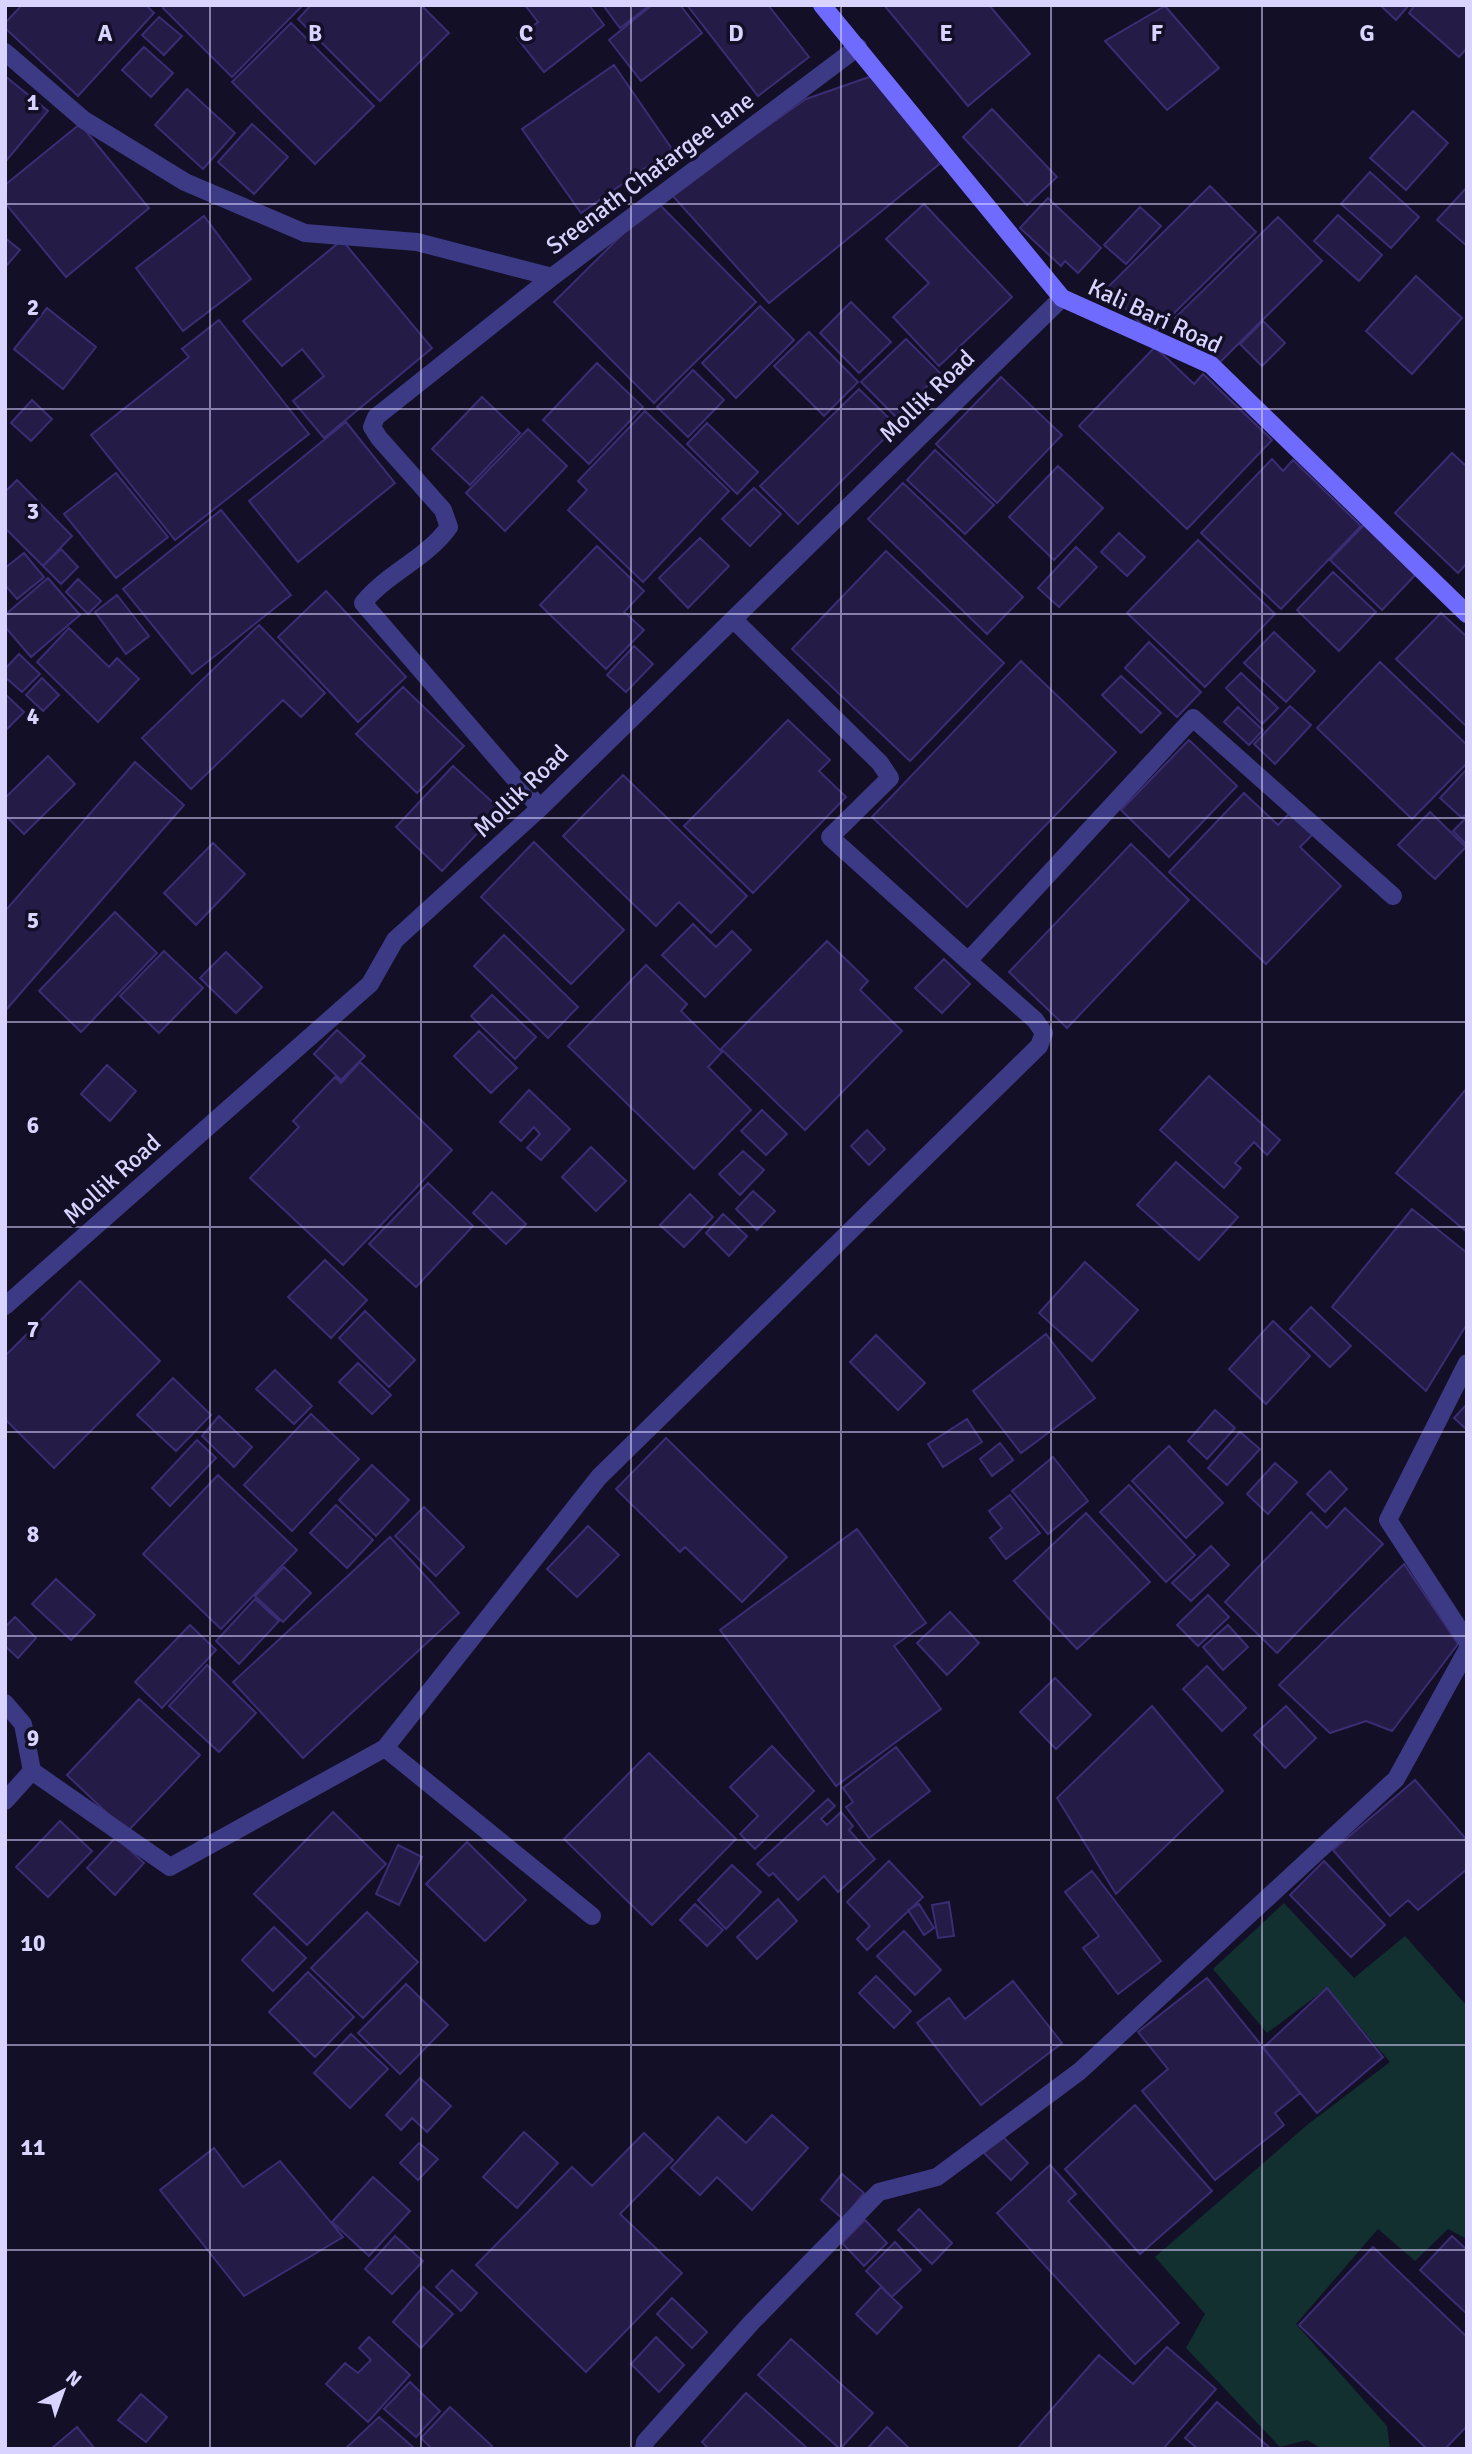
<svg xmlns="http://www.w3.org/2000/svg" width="1472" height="2454" viewBox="0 0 1472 2454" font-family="Signika,sans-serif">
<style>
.green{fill:#12302f}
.building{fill:#241b47;stroke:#3b2d73;stroke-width:2}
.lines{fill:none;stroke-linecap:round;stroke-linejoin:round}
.street{stroke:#3d3a85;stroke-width:18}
.secondary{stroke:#6f6bff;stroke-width:18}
.grid{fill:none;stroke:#d9d4ff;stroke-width:2;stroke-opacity:0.55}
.labels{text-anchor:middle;stroke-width:7;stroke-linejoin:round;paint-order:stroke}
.street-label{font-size:24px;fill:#d9d4ff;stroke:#130f26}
.grid-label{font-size:23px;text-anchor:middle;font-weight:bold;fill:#d9d4ff;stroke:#130f26;stroke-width:7;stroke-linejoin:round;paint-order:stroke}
</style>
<rect width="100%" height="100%" fill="#130f26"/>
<!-- green -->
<path class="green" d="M 1284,1903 L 1354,1978 L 1405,1936 L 1467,2006 L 1467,2239 L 1448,2229 L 1415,2261 L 1378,2229 L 1296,2324 L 1387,2426 L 1390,2449 L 1322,2449 L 1307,2440 L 1280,2447 L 1186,2348 L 1205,2314 L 1155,2257 L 1307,2125 L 1390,2062 L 1327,1988 L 1267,2033 L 1213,1969 Z"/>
<!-- building -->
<path class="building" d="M 22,5 L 146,5 L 154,13 L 78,96 L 5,28 L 5,23 Z
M 165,5 L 303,5 L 232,77 L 163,8 Z
M 311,5 L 421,5 L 449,33 L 380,101 L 298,19 Z
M 525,5 L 589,5 L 604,25 L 544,72 L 517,38 L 538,22 Z
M 603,5 L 650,5 L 620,28 Z
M 652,5 L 680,5 L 702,33 L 641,81 L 609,40 Z
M 687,5 L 768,5 L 809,57 L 758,96 Z
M 884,5 L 989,5 L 1030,54 L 968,106 Z
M 1380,5 L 1409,5 L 1396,20 Z
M 1415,5 L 1467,5 L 1467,48 L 1459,57 L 1409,13 Z
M 1165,6 L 1219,68 L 1167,110 L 1105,41 Z
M 159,17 L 182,36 L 164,55 L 142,35 Z
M 291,23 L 374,106 L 315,164 L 232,82 Z
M 144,47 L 173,73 L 151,97 L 122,70 Z
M 614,65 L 672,149 L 581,213 L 522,129 Z
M 875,75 L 943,161 L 769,303 L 671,194 L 806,99 Z
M 5,76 L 48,111 L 5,162 Z
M 187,89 L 235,133 L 203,169 L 155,125 Z
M 992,109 L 1057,177 L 1027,205 L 963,137 Z
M 1413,111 L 1448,143 L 1406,190 L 1370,158 Z
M 80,124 L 149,208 L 66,277 L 5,203 L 5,185 Z
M 252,124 L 288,157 L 254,194 L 218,162 Z
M 1370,172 L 1419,217 L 1391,248 L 1341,204 Z
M 1210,186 L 1256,232 L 1152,335 L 1106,289 Z
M 1467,187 L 1467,246 L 1437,220 Z
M 1048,198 L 1101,248 L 1078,273 L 1065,261 L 1061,266 L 1020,228 Z
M 656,201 L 756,302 L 654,403 L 554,302 Z
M 924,204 L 1012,297 L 939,366 L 893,317 L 929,283 L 886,239 Z
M 1140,207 L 1161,226 L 1126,264 L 1104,245 Z
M 1338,215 L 1382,255 L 1359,281 L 1314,241 Z
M 204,216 L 251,279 L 183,331 L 136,268 Z
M 1278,217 L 1322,261 L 1219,363 L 1175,318 Z
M 5,238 L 20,250 L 7,265 L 5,264 Z
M 342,240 L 432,348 L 324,438 L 293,401 L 324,376 L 302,349 L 282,366 L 243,321 Z
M 1416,276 L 1462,318 L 1412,374 L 1366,331 Z
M 851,302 L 891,342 L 859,373 L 820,333 Z
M 760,306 L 794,340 L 736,398 L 702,363 Z
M 47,308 L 96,347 L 63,389 L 14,349 Z
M 219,320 L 309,434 L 175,540 L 91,435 L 189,357 L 182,349 Z
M 1263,321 L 1285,343 L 1262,366 L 1240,344 Z
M 809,332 L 858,382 L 824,416 L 774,366 Z
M 906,339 L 940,373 L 896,417 L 861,382 Z
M 1155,347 L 1194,384 L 1203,374 L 1272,440 L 1187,529 L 1079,426 Z
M 597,363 L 643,407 L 589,464 L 543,420 Z
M 693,370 L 724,400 L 688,437 L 657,407 Z
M 1001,377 L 1062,435 L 997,503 L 936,444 Z
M 859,389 L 897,426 L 798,524 L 760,486 Z
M 482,397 L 520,433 L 470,485 L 432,449 Z
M 32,400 L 52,419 L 31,441 L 11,423 Z
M 645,411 L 729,491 L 643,582 L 568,510 L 587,490 L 578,481 Z
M 346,422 L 395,483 L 298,562 L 249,501 Z
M 707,423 L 758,472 L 737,494 L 687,444 Z
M 528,429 L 567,466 L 505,531 L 466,493 Z
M 935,450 L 994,505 L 965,534 L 907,480 Z
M 1452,453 L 1467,467 L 1467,563 L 1458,573 L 1395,513 Z
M 1272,459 L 1283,471 L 1293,460 L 1361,526 L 1281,609 L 1201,533 Z
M 1058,466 L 1103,508 L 1054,560 L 1009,517 Z
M 116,473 L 168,537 L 116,578 L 64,514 Z
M 17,480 L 72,536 L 43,566 L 5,528 L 5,492 Z
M 903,483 L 1023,597 L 987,634 L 868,519 Z
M 754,488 L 781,514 L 750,546 L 722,519 Z
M 221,510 L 291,595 L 192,674 L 123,589 Z
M 1366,523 L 1418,572 L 1382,610 L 1330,560 Z
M 1119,533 L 1145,557 L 1127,576 L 1101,552 Z
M 700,538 L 729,566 L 688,608 L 659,578 Z
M 1198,540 L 1275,614 L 1205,687 L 1127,613 Z
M 597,546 L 644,591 L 624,612 L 644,630 L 606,669 L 540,605 Z
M 1076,547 L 1097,567 L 1059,607 L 1038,588 Z
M 61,549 L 78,567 L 61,584 L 43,566 Z
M 886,551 L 1004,663 L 910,761 L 792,649 Z
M 24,553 L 44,577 L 17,599 L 5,585 L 5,568 Z
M 1333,572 L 1376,612 L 1339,651 L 1297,610 Z
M 48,578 L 80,615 L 31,657 L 5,627 L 5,615 Z
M 78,579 L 101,601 L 88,614 L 66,592 Z
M 326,591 L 406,677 L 358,722 L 278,637 Z
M 117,595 L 149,636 L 126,654 L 95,612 Z
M 1441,613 L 1467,637 L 1467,727 L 1396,659 Z
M 259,625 L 325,693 L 301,717 L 283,700 L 191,789 L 142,738 Z
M 69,628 L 109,667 L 117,658 L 139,679 L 98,722 L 37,662 Z
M 1274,632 L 1315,671 L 1286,702 L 1244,663 Z
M 1149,642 L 1201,692 L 1177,717 L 1125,668 Z
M 634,646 L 653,664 L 626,692 L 607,675 Z
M 19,654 L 40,674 L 22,692 L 5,677 L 5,669 Z
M 1021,661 L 1116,752 L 967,907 L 872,817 Z
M 1380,662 L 1467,745 L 1467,763 L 1412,819 L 1317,728 Z
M 1241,673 L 1278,708 L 1262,724 L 1226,688 Z
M 1121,676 L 1161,713 L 1141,733 L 1102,695 Z
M 42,678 L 59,695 L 43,711 L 26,695 Z
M 403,687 L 464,746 L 417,793 L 356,734 Z
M 5,694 L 24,712 L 5,731 Z
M 1290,706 L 1311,725 L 1275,764 L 1254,744 Z
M 1238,707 L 1263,730 L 1249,745 L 1224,722 Z
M 788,720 L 830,760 L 819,771 L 846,797 L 753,893 L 684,826 Z
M 1189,740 L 1237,786 L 1169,857 L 1121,810 Z
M 48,756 L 75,784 L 24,834 L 5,815 L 5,798 Z
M 135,762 L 184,805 L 5,1011 L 5,911 Z
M 453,766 L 500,809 L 442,871 L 396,827 Z
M 1467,769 L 1467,813 L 1462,818 L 1440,798 Z
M 623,775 L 747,896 L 711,933 L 679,902 L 656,926 L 563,836 Z
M 1244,793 L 1278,825 L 1290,813 L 1313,834 L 1300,847 L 1341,886 L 1266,964 L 1169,872 Z
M 1430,812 L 1466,847 L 1435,879 L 1398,845 Z
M 1467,817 L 1467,845 L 1453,831 Z
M 534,842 L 624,930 L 571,984 L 481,897 Z
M 213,843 L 245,874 L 196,925 L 164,893 Z
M 1131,844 L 1189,900 L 1067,1028 L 1009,972 Z
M 115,912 L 157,953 L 81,1032 L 39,991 Z
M 693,924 L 716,947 L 732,931 L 751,950 L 705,997 L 662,955 Z
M 504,935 L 578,1007 L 548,1038 L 474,966 Z
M 827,941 L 868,981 L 860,990 L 902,1031 L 805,1130 L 721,1049 Z
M 164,951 L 203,988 L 159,1033 L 120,996 Z
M 226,952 L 262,987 L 236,1013 L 200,978 Z
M 944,959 L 970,984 L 942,1013 L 915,988 Z
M 646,965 L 687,1004 L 681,1011 L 722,1052 L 708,1067 L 751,1110 L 694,1169 L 568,1046 Z
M 492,995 L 536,1037 L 515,1059 L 471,1016 Z
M 337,1030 L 365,1056 L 341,1080 L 314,1054 Z
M 479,1031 L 517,1068 L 491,1093 L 454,1056 Z
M 360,1062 L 452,1150 L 343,1265 L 250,1178 L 299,1127 L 293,1121 L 335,1077 L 341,1083 Z
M 107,1065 L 136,1091 L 110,1121 L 81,1094 Z
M 1209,1076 L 1280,1140 L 1267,1155 L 1254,1142 L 1235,1163 L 1241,1168 L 1224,1188 L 1160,1130 Z
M 1467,1088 L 1467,1232 L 1396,1173 Z
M 529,1090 L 570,1129 L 541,1160 L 527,1148 L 540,1134 L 534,1127 L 521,1141 L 500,1122 Z
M 762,1110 L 787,1134 L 766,1155 L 741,1131 Z
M 867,1130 L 885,1149 L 869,1165 L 851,1146 Z
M 591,1147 L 626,1181 L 596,1211 L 562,1177 Z
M 743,1151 L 764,1170 L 740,1195 L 719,1174 Z
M 1176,1162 L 1238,1217 L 1199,1260 L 1137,1205 Z
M 428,1183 L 473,1226 L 416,1287 L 369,1244 Z
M 753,1191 L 775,1211 L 757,1230 L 736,1209 Z
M 492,1192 L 526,1224 L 506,1244 L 473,1213 Z
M 690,1194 L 713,1217 L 684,1247 L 660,1225 Z
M 1412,1209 L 1467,1253 L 1467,1324 L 1426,1391 L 1332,1307 Z
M 723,1214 L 747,1236 L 729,1256 L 706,1233 Z
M 325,1260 L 367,1300 L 331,1338 L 288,1297 Z
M 1085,1262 L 1138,1310 L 1092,1361 L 1039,1313 Z
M 80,1281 L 160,1361 L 54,1468 L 5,1419 L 5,1356 Z
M 1311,1307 L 1351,1346 L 1330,1367 L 1290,1329 Z
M 365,1311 L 415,1360 L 389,1387 L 339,1338 Z
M 1273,1321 L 1310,1356 L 1266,1404 L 1229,1369 Z
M 1046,1334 L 1095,1398 L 1021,1453 L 973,1391 Z
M 876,1335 L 925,1383 L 898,1410 L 850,1362 Z
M 358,1363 L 391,1395 L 372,1414 L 339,1382 Z
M 275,1370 L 312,1406 L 294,1424 L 256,1389 Z
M 173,1378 L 211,1415 L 176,1451 L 137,1415 Z
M 1467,1404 L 1467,1426 L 1465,1428 L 1454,1418 Z
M 1215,1410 L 1235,1428 L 1207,1459 L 1188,1441 Z
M 311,1414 L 359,1459 L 292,1531 L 244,1485 Z
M 219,1416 L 252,1447 L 234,1467 L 202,1436 Z
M 967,1419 L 982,1442 L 943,1467 L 928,1444 Z
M 1240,1432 L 1260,1449 L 1227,1485 L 1208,1468 Z
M 666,1438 L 787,1557 L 742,1602 L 685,1547 L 680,1552 L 616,1489 Z
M 197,1440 L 216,1458 L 170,1506 L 152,1488 Z
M 1000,1443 L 1013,1460 L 992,1476 L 980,1459 Z
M 1169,1446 L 1223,1503 L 1186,1538 L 1132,1481 Z
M 1053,1457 L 1088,1501 L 1048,1534 L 1012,1491 Z
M 1275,1463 L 1297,1482 L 1268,1514 L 1247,1494 Z
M 372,1465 L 409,1500 L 376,1536 L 339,1500 Z
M 1330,1471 L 1347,1489 L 1325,1512 L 1307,1494 Z
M 218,1475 L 297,1550 L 221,1629 L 143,1554 Z
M 1129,1485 L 1195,1555 L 1166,1582 L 1100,1512 Z
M 1010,1495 L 1040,1533 L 1006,1559 L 990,1538 L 1002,1528 L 989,1511 Z
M 336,1505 L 373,1540 L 347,1568 L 310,1533 Z
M 424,1507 L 464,1547 L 436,1576 L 395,1536 Z
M 1345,1508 L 1383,1544 L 1277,1653 L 1225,1602 L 1311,1512 L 1327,1528 Z
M 1086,1513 L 1150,1582 L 1077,1649 L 1014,1581 Z
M 588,1526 L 619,1555 L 577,1597 L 547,1569 Z
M 857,1529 L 926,1623 L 894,1646 L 941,1709 L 836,1786 L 720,1630 Z
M 390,1537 L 459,1613 L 303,1758 L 233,1682 Z
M 1211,1546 L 1229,1565 L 1191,1601 L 1172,1583 Z
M 1404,1564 L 1458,1644 L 1392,1731 L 1366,1721 L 1330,1733 L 1279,1685 Z
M 284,1567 L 311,1593 L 283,1622 L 255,1596 Z
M 56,1579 L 95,1615 L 71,1640 L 32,1604 Z
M 1208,1595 L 1229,1617 L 1198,1646 L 1177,1625 Z
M 255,1599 L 279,1621 L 239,1664 L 216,1641 Z
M 950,1612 L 979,1643 L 947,1675 L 917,1643 Z
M 15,1617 L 36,1638 L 18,1658 L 5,1646 L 5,1627 Z
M 190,1625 L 216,1650 L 162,1708 L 135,1682 Z
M 1228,1625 L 1248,1647 L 1223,1670 L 1203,1647 Z
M 207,1665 L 256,1713 L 219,1752 L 169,1706 Z
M 1207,1666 L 1246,1708 L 1222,1731 L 1183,1689 Z
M 1055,1678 L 1091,1715 L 1056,1749 L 1020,1712 Z
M 139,1699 L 200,1755 L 127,1832 L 67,1775 Z
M 1152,1706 L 1223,1791 L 1116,1894 L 1057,1798 Z
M 1286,1706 L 1316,1738 L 1285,1768 L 1254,1735 Z
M 772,1746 L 814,1791 L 755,1849 L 740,1834 L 758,1816 L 730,1787 Z
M 896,1747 L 930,1791 L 869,1838 L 846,1807 L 853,1802 L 843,1788 Z
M 649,1753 L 736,1839 L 652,1925 L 564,1839 Z
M 1415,1780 L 1467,1840 L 1467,1869 L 1418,1910 L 1408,1900 L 1390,1916 L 1333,1850 Z
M 828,1799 L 835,1806 L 821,1819 L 827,1825 L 841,1812 L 853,1826 L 849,1830 L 875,1859 L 838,1892 L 824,1876 L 798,1900 L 773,1873 L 769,1876 L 757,1864 Z
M 333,1812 L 386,1864 L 307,1945 L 254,1894 Z
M 60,1821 L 92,1851 L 48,1897 L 16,1867 Z
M 116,1837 L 144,1863 L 115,1895 L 87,1868 Z
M 467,1842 L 526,1900 L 485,1941 L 426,1884 Z
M 398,1845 L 422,1857 L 399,1905 L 376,1894 Z
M 889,1861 L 923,1897 L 867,1950 L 857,1939 L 870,1926 L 847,1902 Z
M 1324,1861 L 1385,1925 L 1351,1957 L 1290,1895 Z
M 732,1865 L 761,1892 L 726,1929 L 698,1900 Z
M 1092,1871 L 1161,1961 L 1118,1994 L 1083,1948 L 1099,1936 L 1065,1892 Z
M 778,1899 L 797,1921 L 757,1959 L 737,1937 Z
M 949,1902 L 954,1936 L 938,1938 L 932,1905 Z
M 695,1904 L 723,1930 L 707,1946 L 680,1920 Z
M 919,1904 L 934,1928 L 924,1935 L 908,1910 Z
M 367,1912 L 418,1962 L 363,2018 L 311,1968 Z
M 274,1927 L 306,1958 L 273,1991 L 242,1960 Z
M 904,1931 L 941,1970 L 915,1995 L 877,1956 Z
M 308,1972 L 354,2017 L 315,2057 L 269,2012 Z
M 876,1976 L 911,2011 L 894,2028 L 859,1993 Z
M 1207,1978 L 1300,2093 L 1275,2113 L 1284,2125 L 1215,2180 L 1142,2091 L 1168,2069 L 1138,2032 Z
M 1013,1981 L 1062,2043 L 981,2105 L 917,2023 L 949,1998 L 965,2019 Z
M 406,1984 L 448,2025 L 400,2074 L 358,2033 Z
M 1327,1988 L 1383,2057 L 1317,2113 L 1263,2048 Z
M 351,2034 L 388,2069 L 350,2108 L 314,2073 Z
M 420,2078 L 451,2106 L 427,2132 L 412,2118 L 401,2130 L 386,2115 Z
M 1135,2105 L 1212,2191 L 1140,2254 L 1065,2169 Z
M 772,2115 L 808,2148 L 752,2210 L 717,2177 L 700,2195 L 671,2168 L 718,2117 L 746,2143 Z
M 524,2132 L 558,2163 L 517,2208 L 483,2177 Z
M 644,2133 L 673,2160 L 620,2214 L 682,2273 L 586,2372 L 476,2265 L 572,2167 L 592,2186 Z
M 1002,2136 L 1028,2163 L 1011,2180 L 984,2153 Z
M 419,2143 L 438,2159 L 418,2180 L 400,2163 Z
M 214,2148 L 243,2187 L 280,2161 L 343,2237 L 244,2296 L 160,2190 Z
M 1050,2165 L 1076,2194 L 1068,2201 L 1179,2323 L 1135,2364 L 997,2213 Z
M 842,2174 L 864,2193 L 843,2219 L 821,2200 Z
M 373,2177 L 410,2211 L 369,2256 L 332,2222 Z
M 919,2209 L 952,2243 L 932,2264 L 898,2230 Z
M 865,2220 L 887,2243 L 864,2266 L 842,2243 Z
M 395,2236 L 423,2261 L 392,2294 L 365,2269 Z
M 1452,2236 L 1467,2250 L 1467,2314 L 1420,2270 Z
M 895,2242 L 921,2270 L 892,2297 L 866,2271 Z
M 1373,2247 L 1467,2337 L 1467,2426 L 1445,2449 L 1427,2449 L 1299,2325 Z
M 452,2270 L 477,2293 L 461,2311 L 436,2287 Z
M 423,2287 L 453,2314 L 421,2348 L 393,2322 Z
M 881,2287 L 902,2307 L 877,2334 L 856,2314 Z
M 672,2298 L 707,2332 L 692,2348 L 657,2314 Z
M 369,2337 L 410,2375 L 368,2422 L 326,2384 L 345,2363 L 358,2373 L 371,2360 L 359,2348 Z
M 656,2337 L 684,2365 L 659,2392 L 631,2364 Z
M 791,2339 L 873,2413 L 840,2449 L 758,2375 Z
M 1167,2347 L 1216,2389 L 1163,2449 L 1017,2449 L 1099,2355 L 1133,2384 Z
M 410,2382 L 440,2411 L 416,2437 L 384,2409 Z
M 746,2393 L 808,2449 L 709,2449 L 702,2442 Z
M 141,2394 L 167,2417 L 146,2442 L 118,2420 Z
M 1217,2402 L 1271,2449 L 1198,2449 L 1185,2438 Z
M 450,2407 L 492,2446 L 489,2449 L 432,2449 L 421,2438 Z
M 379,2417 L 415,2449 L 345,2449 Z
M 77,2427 L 95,2449 L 51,2449 Z
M 887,2427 L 910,2449 L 867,2449 Z"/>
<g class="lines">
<!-- street -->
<path class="street" d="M 5,52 L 84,120 L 185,182 L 305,233 L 417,242 L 552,277 L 858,47
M 733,619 L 880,763 L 890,778 L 830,837 L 968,961 L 1193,718 L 1393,896
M 540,808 L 363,603 C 387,573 426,559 449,527 L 443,510 L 379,438 L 372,427 L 376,417 L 552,277
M 5,1306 L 370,984 L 395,940 L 540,808 L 1062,298
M 1467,1363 L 1388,1520 L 1467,1641
M 5,1703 L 23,1724 L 32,1771 L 5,1801
M 385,1748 L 599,1477 L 1039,1046 L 1044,1033 L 1035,1020 L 968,961
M 32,1771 L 170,1867 L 385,1748 L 592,1916
M 644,2449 L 645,2442 L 752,2322 L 879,2192 L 937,2177 L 1080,2071 L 1396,1779 L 1467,1650"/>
<!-- secondary -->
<path class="secondary" d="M 822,5 L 1062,298 L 1211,365 L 1467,614"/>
</g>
<!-- grid -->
<path class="grid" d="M 210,5 L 210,2449M 421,5 L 421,2449M 631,5 L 631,2449M 841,5 L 841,2449M 1051,5 L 1051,2449M 1262,5 L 1262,2449M 5,204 L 1467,204M 5,409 L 1467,409M 5,614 L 1467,614M 5,818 L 1467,818M 5,1022 L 1467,1022M 5,1227 L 1467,1227M 5,1432 L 1467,1432M 5,1636 L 1467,1636M 5,1840 L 1467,1840M 5,2045 L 1467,2045M 5,2250 L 1467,2250"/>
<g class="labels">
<!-- street labels -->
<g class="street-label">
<text transform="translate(650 173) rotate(-37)" y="8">Sreenath Chatargee lane</text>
<text transform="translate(1155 316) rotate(25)" y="8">Kali Bari Road</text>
<text transform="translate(927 396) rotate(-44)" y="8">Mollik Road</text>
<text transform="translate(521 791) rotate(-44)" y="8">Mollik Road</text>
<text transform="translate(112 1179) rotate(-42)" y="8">Mollik Road</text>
</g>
</g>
<g class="grid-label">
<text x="105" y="41">A</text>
<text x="315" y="41">B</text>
<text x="526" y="41">C</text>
<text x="736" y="41">D</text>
<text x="946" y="41">E</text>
<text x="1157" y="41">F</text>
<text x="1367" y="41">G</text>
<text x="33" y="110">1</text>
<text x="33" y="315">2</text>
<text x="33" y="519">3</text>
<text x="33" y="724">4</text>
<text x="33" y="928">5</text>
<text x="33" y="1133">6</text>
<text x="33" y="1337">7</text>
<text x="33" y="1542">8</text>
<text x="33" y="1746">9</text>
<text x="33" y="1951">10</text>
<text x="33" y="2155">11</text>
</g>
<!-- border -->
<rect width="1472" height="2454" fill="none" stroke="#d9d4ff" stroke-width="14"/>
<!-- north arrow -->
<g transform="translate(63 2391) rotate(41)" stroke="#130f26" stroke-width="5" paint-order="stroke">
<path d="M0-5L12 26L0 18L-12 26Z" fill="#d9d4ff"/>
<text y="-10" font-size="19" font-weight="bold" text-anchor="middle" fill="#d9d4ff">N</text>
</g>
</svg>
